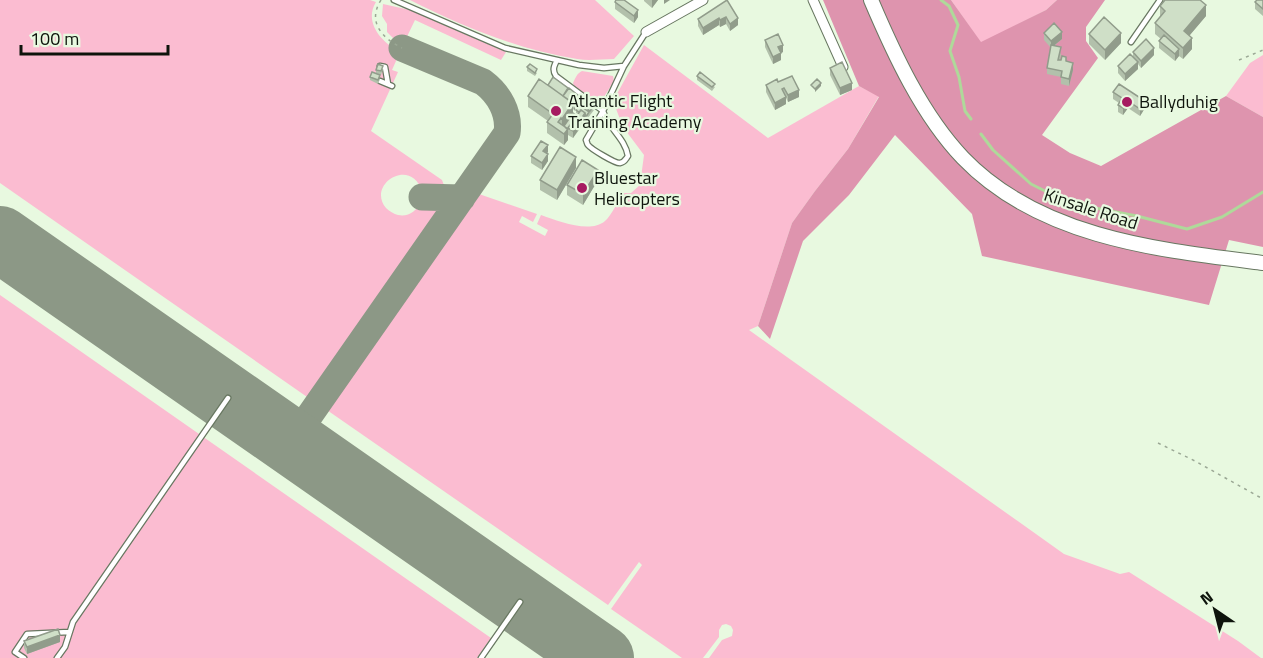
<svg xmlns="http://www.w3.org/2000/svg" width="1263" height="658" viewBox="0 0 1263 658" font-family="'Titillium Web',sans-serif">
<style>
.green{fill:#fbbcd1}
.forest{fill:#de94ae}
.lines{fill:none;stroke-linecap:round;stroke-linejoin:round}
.stream{stroke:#afd99a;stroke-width:3}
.taxiway{stroke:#8c9886;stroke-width:27}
.runway{stroke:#8c9886;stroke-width:66}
.lane-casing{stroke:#687761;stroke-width:7}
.street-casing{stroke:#687761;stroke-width:11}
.secondary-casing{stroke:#687761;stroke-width:16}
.path{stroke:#9ba895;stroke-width:1.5;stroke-dasharray:3 4.5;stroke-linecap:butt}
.lane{stroke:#fff;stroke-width:4.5}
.street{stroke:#fff;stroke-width:9}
.secondary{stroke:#fff;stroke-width:14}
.wall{fill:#b2c0ab}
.shaded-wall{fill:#919c8b}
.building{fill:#cfdfc7;stroke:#919c8b;stroke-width:1.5}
.poi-dot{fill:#a61b61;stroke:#e8f9e0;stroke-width:2}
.labels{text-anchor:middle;stroke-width:4.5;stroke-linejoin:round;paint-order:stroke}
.poi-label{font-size:18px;fill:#0e140c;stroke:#e8f9e0;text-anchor:start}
.street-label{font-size:18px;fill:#0e140c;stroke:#e8f9e0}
</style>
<rect width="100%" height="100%" fill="#e8f9e0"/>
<!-- green -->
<path class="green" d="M 0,0 L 370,0 L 376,2 C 363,23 383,43 400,52 L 392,70 L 398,72 L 371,131 L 442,180 L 447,193 L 422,192 C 412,156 366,184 386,208 C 389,211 394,214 398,215 C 409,217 416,211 421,202 L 426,201 L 447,202 L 446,208 L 310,399 L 0,183 Z
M 410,0 L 595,0 L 634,36 L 614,59 C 602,59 589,61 577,59 C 519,50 462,26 410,0 Z
M 951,0 L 1057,0 L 1046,10 L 981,43 Z
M 383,4 L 410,10 L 506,52 L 501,60 L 415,20 L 403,45 L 394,39 L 387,32 L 387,24 L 382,16 Z
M 644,45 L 768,138 L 859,86 L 879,96 L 848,149 L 815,191 L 792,223 L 758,326 L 749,330 L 1064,554 L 1120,574 L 1129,572 L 1238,641 L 1261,658 L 709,658 L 722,640 L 732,636 L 733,630 L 731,626 L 726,624 L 722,625 L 719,630 L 719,637 L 703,658 L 682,658 L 611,609 L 642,565 L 639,562 L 608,605 L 324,408 L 476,193 L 537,214 L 533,222 L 522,216 L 519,222 L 545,236 L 548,230 L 537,224 L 541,215 C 558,221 590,234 605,221 C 611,216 619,200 623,193 L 631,193 L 640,185 L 644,155 L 623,127 L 613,101 Z
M 1263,55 L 1263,117 L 1226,96 L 1250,63 Z
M 582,71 L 613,76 L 614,81 L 602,100 L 595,101 L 574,86 L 573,83 C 575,79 577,73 582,71 Z
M 0,295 L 491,638 L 477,658 L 0,658 Z"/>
<!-- forest -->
<path class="forest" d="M 823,0 L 951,0 L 981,42 L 1046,10 L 1057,0 L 1105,0 L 1086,27 L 1086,41 L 1098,58 L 1042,135 L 1070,153 L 1101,166 L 1226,96 L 1263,117 L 1263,247 L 1229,240 L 1209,305 L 982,256 L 972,214 L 895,135 L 849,195 L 803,241 L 770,339 L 758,326 L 792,223 L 815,191 L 848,149 L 879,97 L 859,86 Z"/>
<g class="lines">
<!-- stream -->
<path class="stream" d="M 941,0 L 949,6 L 958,25 L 950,51 L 959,77 L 965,111 L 971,119
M 981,134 L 993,150 L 1031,184 L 1069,203 L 1137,216 L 1187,229 L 1222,217 L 1263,192"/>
<!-- taxiway -->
<path class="taxiway" d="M 422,197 L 462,198
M 270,427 C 284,428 293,428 305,422
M 311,456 C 304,442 301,437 305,422 L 507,133 C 510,113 499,94 483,82 L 402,48"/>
<!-- runway -->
<path class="runway" d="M 0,239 L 601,658"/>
<defs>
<path id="lane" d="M 394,0 L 505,48 L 579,65 L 604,68 L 624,66
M 1131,42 L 1160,0
M 557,60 C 554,66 552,70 556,76 L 603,111 C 608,128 625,138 628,156 C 625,160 625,162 620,163 C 616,164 591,149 588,145 C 587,144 587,142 586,140 L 603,111 L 624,66 L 646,32
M 380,66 L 385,67 L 388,84
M 380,81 L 392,86
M 24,658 L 15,652 L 27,634 L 69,632
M 57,658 L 65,647 L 73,622 L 228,398
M 481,658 L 520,602"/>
<path id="street" d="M 813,0 L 843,67
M 646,32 L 703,0"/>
<path id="secondary" d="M 871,0 C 894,54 922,115 963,158 C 1040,238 1159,250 1263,263"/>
</defs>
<!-- lane casing -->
<use href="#lane" class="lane-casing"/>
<!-- street casing -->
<use href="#street" class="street-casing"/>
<!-- secondary casing -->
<use href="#secondary" class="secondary-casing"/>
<!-- path -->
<path class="path" d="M 381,0 C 367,22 382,38 402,48
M 1239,60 L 1263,50
M 1158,443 L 1195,461 L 1263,499"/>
<!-- lane -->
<use href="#lane" class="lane"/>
<!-- street -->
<use href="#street" class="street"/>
<!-- secondary -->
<use href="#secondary" class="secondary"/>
</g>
<!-- wall -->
<path class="wall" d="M 644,0 L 658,0 L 652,8 L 644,1 Z
M 1263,0 L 1263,16 L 1255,9 L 1255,2 Z
M 615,2 L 638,17 L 634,23 L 615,9 Z
M 1160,6 L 1206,16 L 1189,36 L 1192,49 L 1183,59 L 1179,56 L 1175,61 L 1159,48 L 1159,41 L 1161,39 L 1155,34 L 1155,23 L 1160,17 Z
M 713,9 L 738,25 L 730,31 L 726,24 L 720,27 L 719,25 L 703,35 L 698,26 L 698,19 L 713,10 Z
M 1044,33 L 1062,39 L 1054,46 L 1061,54 L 1060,60 L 1066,61 L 1073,70 L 1069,86 L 1061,84 L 1061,77 L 1047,74 L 1047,68 L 1051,48 L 1044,40 Z
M 1089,34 L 1121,43 L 1105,60 L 1089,44 Z
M 765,40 L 783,52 L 781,53 L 781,60 L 773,64 L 765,47 Z
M 1133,52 L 1154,55 L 1141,68 L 1138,64 L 1138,69 L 1125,81 L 1118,73 L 1118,66 L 1133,57 Z
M 527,67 L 537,73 L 535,76 L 527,71 Z
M 830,68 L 852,90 L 840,95 L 830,75 Z
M 383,69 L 381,75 L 376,73 L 376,70 Z
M 697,76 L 715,87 L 712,91 L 697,80 Z
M 370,77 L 380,79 L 378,84 L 370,80 Z
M 778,82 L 799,97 L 788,102 L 786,98 L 786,104 L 775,110 L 766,92 L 766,85 Z
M 548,85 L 579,103 L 573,110 L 573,113 L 577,116 L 578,114 L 576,113 L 576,110 L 580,104 L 594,110 L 573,138 L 568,135 L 568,131 L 568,140 L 564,145 L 547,133 L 547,122 L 548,121 L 528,107 L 528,96 Z
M 1113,92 L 1145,108 L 1140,116 L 1128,108 L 1123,115 L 1118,112 L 1118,105 L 1119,103 L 1113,99 Z
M 548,152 L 547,153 L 548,161 L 542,170 L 531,163 L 531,156 Z
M 576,168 L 557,200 L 540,190 L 540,180 Z
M 598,180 L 583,205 L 567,195 L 567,185 Z
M 24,641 L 60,642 L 27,654 L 24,648 Z"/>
<!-- shaded-wall -->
<path class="shaded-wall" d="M 652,0 L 658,0 L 652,8 Z
M 664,0 L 670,0 L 664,4 Z
M 1206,5 L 1206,16 L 1184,42 L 1184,31 Z
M 638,10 L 638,17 L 634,23 L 634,16 Z
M 726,17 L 726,24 L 720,27 L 720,20 Z
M 719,18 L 719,25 L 703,35 L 703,28 Z
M 738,18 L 738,25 L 730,31 L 730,24 Z
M 1062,32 L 1062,39 L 1051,48 L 1051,41 Z
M 1121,33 L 1121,43 L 1105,60 L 1105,50 Z
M 1192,38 L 1192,49 L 1183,59 L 1183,48 Z
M 783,45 L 783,52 L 781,53 L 781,60 L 773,64 L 773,57 L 778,47 Z
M 1154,48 L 1154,55 L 1141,68 L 1141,61 Z
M 1179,49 L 1179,56 L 1175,61 L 1175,54 Z
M 1138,62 L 1138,69 L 1125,81 L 1125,74 Z
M 1073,63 L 1073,70 L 1069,86 L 1069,79 Z
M 821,83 L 821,86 L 815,92 L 815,89 Z
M 852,83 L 852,90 L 840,95 L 840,88 Z
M 799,90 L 799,97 L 788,102 L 788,95 Z
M 579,96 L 579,103 L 574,111 L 574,104 Z
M 786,97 L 786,104 L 775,110 L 775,103 Z
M 1128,101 L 1128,108 L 1123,115 L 1123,108 Z
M 1145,101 L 1145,108 L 1140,116 L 1140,109 Z
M 573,103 L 573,113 L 562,129 L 562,119 Z
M 585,113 L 585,120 L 573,138 L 573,131 Z
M 568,128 L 568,140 L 564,145 L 564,134 Z
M 548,145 L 548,152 L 543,158 L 543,151 Z
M 548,154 L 548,161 L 542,170 L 542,163 Z
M 576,157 L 576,168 L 557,200 L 557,190 Z
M 598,170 L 598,180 L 583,205 L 583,194 Z
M 60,635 L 60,642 L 27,654 L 27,647 Z"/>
<!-- building -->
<path class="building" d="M 616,0 L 624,0 L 638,10 L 634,16 L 615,2 Z
M 727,0 L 738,18 L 730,24 L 726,17 L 720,20 L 719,18 L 703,28 L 698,19 Z
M 1165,0 L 1200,0 L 1206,5 L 1184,31 L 1192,38 L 1183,48 L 1155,23 L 1165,11 L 1160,6 Z
M 1257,0 L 1263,0 L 1263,9 L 1255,2 Z
M 1104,17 L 1121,33 L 1105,50 L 1089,34 Z
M 1054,23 L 1062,32 L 1051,41 L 1044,33 Z
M 778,34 L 783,45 L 778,47 L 781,53 L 773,57 L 765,40 Z
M 1164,35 L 1179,49 L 1175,54 L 1159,41 Z
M 1146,39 L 1154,48 L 1141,61 L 1133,52 Z
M 1051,45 L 1061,47 L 1058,60 L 1061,60 L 1062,56 L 1066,57 L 1066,61 L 1073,63 L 1069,79 L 1061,77 L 1062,71 L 1047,68 Z
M 1130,54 L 1138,62 L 1125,74 L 1118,66 Z
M 842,62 L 852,83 L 840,88 L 830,68 Z
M 378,64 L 383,66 L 381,71 L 376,70 Z
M 530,64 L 537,69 L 535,73 L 527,67 Z
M 372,72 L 380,75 L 378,80 L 370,77 Z
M 700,72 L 715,84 L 712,87 L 697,76 Z
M 792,76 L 799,90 L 788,95 L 784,88 L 782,89 L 786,97 L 775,103 L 766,85 L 777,79 L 778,82 Z
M 553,77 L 568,88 L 563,96 L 548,85 Z
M 539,79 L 573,103 L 562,119 L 561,118 L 558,122 L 568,129 L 564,134 L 547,122 L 553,114 L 528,96 Z
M 817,79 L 821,83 L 815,89 L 811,85 Z
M 1119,84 L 1145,101 L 1140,109 L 1128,101 L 1123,108 L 1118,105 L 1122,98 L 1113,92 Z
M 569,88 L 579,96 L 574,104 L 563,96 Z
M 583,100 L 594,106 L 590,111 L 580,104 Z
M 579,105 L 589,112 L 586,117 L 585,113 L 581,110 L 579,112 L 576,110 Z
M 581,110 L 585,113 L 573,131 L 568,128 Z
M 573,113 L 577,116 L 567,129 L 564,126 Z
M 541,141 L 548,145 L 543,151 L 548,154 L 542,163 L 531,156 Z
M 560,147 L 576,157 L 557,190 L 540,180 Z
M 582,160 L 598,170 L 583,194 L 567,185 Z
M 58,629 L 60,635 L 27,647 L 24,641 Z"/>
<!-- markers -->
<g class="poi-dot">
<circle cx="1127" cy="102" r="6"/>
<circle cx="556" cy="111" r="6"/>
<circle cx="582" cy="188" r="6"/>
</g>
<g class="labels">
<!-- poi labels -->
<g class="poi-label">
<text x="568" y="107">Atlantic Flight<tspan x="568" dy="21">Training Academy</tspan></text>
<text x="1139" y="108">Ballyduhig</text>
<text x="594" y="184">Bluestar<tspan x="594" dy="21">Helicopters</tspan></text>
</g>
<!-- street labels -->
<g class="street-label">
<text transform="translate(1091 209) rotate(18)" y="6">Kinsale Road</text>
</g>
</g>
<!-- north arrow -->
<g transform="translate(1215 610) rotate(325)" stroke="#e8f9e0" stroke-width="4.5" paint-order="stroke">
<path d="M0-4.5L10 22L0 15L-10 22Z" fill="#0e140c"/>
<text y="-9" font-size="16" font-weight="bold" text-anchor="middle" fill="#0e140c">N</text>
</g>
<!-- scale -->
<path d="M21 45v9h147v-9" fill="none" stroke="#0e140c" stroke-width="3"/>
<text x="30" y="45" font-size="18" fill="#0e140c" stroke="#e8f9e0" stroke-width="4.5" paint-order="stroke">100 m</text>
</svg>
